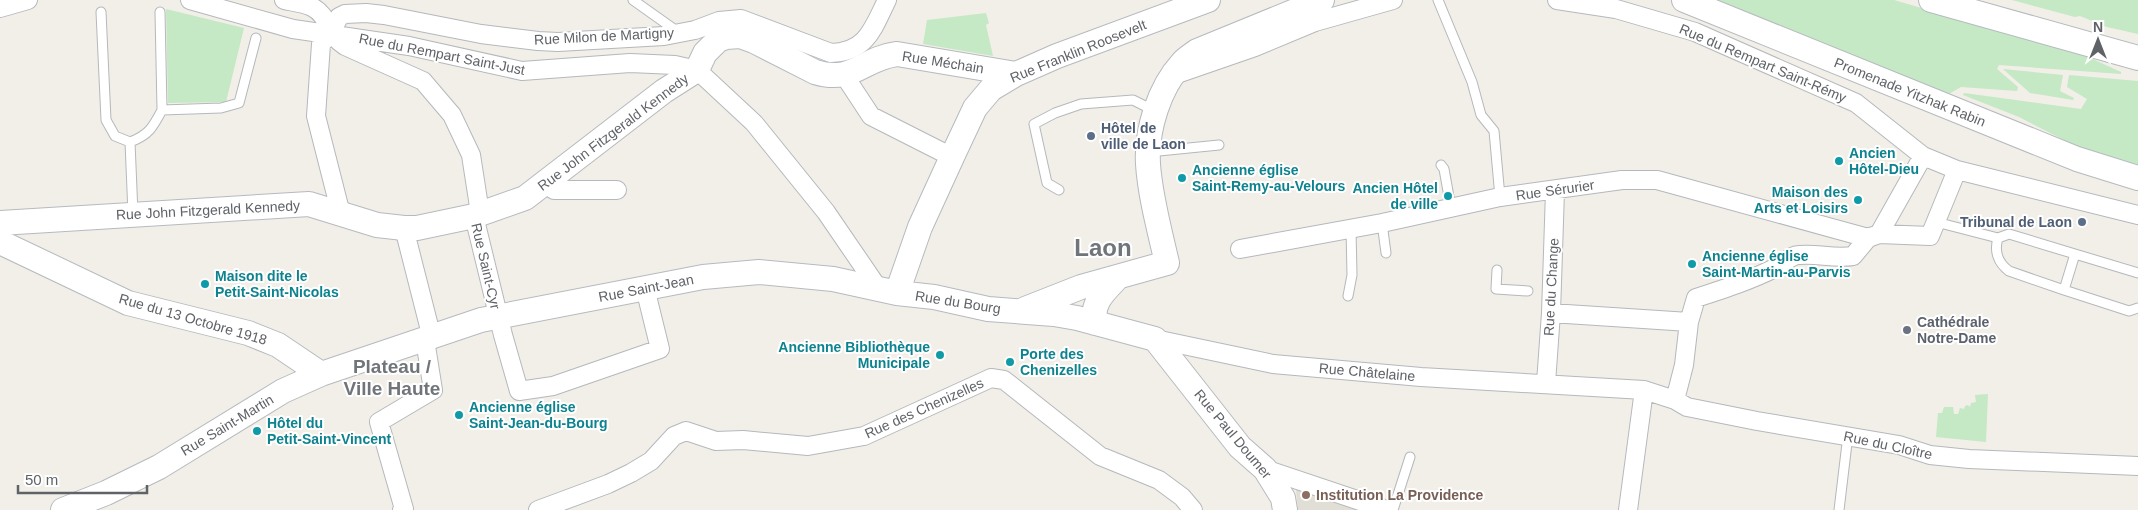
<svg xmlns="http://www.w3.org/2000/svg" width="2138" height="510" viewBox="0 0 2138 510" font-family="Helvetica,sans-serif">
<style>
.education{fill:#e1ded6}
.green{fill:#c5e8c5}
.lines{fill:none;stroke-linecap:round;stroke-linejoin:round}
.lane-casing{stroke:#b5b8bc;stroke-width:11}
.street-casing{stroke:#b5b8bc;stroke-width:20}
.secondary-casing{stroke:#b6babf;stroke-width:26}
.lane{stroke:#fff;stroke-width:9}
.street{stroke:#fff;stroke-width:18}
.secondary{stroke:#fff;stroke-width:24}
.service-dot{fill:#5c6f8a;stroke:#fff;stroke-width:2}
.culture-dot{fill:#0f9aa8;stroke:#fff;stroke-width:2}
.worship-dot{fill:#6b7280;stroke:#fff;stroke-width:2}
.education-dot{fill:#8d6e63;stroke:#fff;stroke-width:2}
.labels{text-anchor:middle;stroke-width:4;stroke-linejoin:round;paint-order:stroke}
.street-label{font-size:14px;fill:#5f6368;stroke:#fff}
.service-label{font-size:14px;font-weight:bold;fill:#4e5e75;stroke:#fff;text-anchor:start}
.culture-label{font-size:14px;font-weight:bold;fill:#0d838f;stroke:#fff;text-anchor:start}
.worship-label{font-size:14px;font-weight:bold;fill:#5b616d;stroke:#fff;text-anchor:start}
.education-label{font-size:14px;font-weight:bold;fill:#785e54;stroke:#fff;text-anchor:start}
.district-label{font-size:19px;font-weight:bold;fill:#70757a;stroke:#fff}
.town-label{font-size:24px;font-weight:bold;fill:#70757a;stroke:#fff}
</style>
<rect width="100%" height="100%" fill="#f1efe8"/>
<!-- education -->
<path class="education" d="M 1304,487 L 1321,499 L 1360,510 L 1298,510 L 1296,490 Z"/>
<!-- green -->
<path class="green" d="M 1713,0 L 1894,0 L 2086,56 L 2121,72 L 2121,74 L 1999,65 L 1997,69 L 2018,87 L 2017,91 L 1961,87 L 1947,95 Z
M 2012,0 L 2138,0 L 2138,34 L 2107,27 L 2080,16 L 2075,17 Z
M 166,9 L 244,28 L 226,102 L 168,103 Z
M 986,13 L 989,23 L 986,25 L 993,56 L 923,44 L 927,20 Z
M 2003,69 L 2063,75 L 2060,91 L 2074,98 L 2073,100 L 2030,93 Z
M 2069,75 L 2138,81 L 2138,171 L 2097,157 L 2019,117 L 1963,95 L 1964,93 L 2081,109 L 2087,99 L 2067,87 Z
M 1988,394 L 1986,442 L 1936,437 L 1938,413 L 1942,413 L 1944,407 L 1953,407 L 1954,414 L 1958,414 L 1960,408 L 1964,409 L 1965,406 L 1968,405 L 1970,407 L 1971,403 L 1976,402 L 1975,395 Z"/>
<g class="lines">
<defs>
<path id="lane" d="M 633,0 L 678,32
M 1438,0 L 1472,82 L 1481,115 L 1494,131 L 1500,197
M 101,12 L 106,120 L 115,136 L 130,142
M 162,110 L 221,108 L 239,103 L 256,38
M 1149,152 L 1219,145
M 1441,165 L 1444,169 L 1451,208
M 1059,190 L 1047,183 L 1034,124 L 1055,113 L 1081,104 L 1133,100 L 1153,110
M 133,214 L 130,142 C 149,135 153,127 162,110 L 160,12
M 1936,222 L 1998,238
M 1382,223 L 1386,253
M 2009,234 L 2075,254 L 2064,290 L 2009,271 C 1998,263 1994,251 1998,238 Z
M 2075,254 L 2138,273
M 1497,270 L 1496,289 L 1528,291
M 2064,290 L 2129,311 L 2138,308
M 1348,296 L 1352,275 L 1351,229
M 1393,510 L 1410,457
M 1839,510 L 1848,435"/>
<path id="street" d="M 190,0 L 293,29 L 409,46 L 522,71 L 630,63 L 675,65 L 697,70 L 754,123 L 826,212 L 878,288
M 284,0 C 293,2 304,3 312,7 C 330,16 326,34 345,46 L 423,81 L 452,115 L 471,155 L 480,213
M 0,8 L 28,0
M 844,75 L 871,116 L 952,157
M 1174,75 L 1255,47 L 1315,22 L 1393,0
M 1957,170 L 2138,215
M 545,183 L 554,190 L 617,190
M 341,214 L 316,116 L 321,44 L 331,33 L 339,17 L 345,14 L 366,13 L 384,15 L 481,34 L 538,41 L 558,42 L 664,36 L 695,30 L 719,21 L 741,19 L 831,53 C 867,52 873,28 887,0
M 474,216 L 503,335 L 519,391 L 553,386 L 660,349 L 645,288
M 404,228 L 432,338
M 1879,234 L 1923,156
M 1240,249 L 1382,223 L 1500,197 L 1622,180 L 1657,180 L 1868,238
M 1551,313 L 1689,322 L 1696,298 C 1724,289 1752,280 1779,266 C 1786,262 1791,255 1799,255 C 1818,253 1833,259 1853,256 L 1868,238 L 1879,234 L 1930,236 L 1957,170 L 1923,156 L 1856,103 L 1695,32 L 1616,9 L 1557,0
M 1155,339 L 1273,364 L 1421,377 L 1644,390 L 1675,400 L 1687,407 L 1757,421 L 1899,445 L 1930,455 L 1969,459 L 2138,466
M 1546,383 L 1551,313 L 1555,191
M 1675,400 L 1684,365 L 1689,322
M 1265,469 L 1387,510
M 402,510 L 404,509 L 379,422 L 433,390 L 425,340
M 538,510 L 608,484 L 631,473 L 651,461 L 674,436 L 686,431 L 716,441 L 743,440 L 808,446 L 864,436 L 991,378 L 1004,380 L 1100,456 L 1159,480 L 1182,497 L 1193,510
M 1628,510 L 1644,390"/>
<path id="secondary" d="M 1684,0 L 2077,159 L 2138,178
M 1931,0 L 2138,58
M 0,223 L 309,204 L 377,225 L 404,228 L 417,228 L 474,216 L 525,198 L 664,91 L 697,70 L 705,53 L 718,40 L 726,37 L 740,36 L 754,41 L 815,72 C 853,84 863,58 897,54 L 1016,74
M 0,242 L 128,303 L 248,333 L 278,345 L 321,374
M 897,293 L 920,227 L 952,157 L 975,108 L 991,89 L 1016,74 L 1057,56 L 1208,0
M 1025,309 L 1081,287 L 1167,263 C 1160,232 1150,196 1148,164 C 1146,130 1159,88 1182,63 C 1186,58 1192,55 1197,51 L 1322,0
M 1095,323 C 1091,302 1105,291 1118,277
M 63,510 L 106,493 L 159,467 L 283,391 L 321,374 L 481,320 L 703,277 L 759,272 L 833,279 L 897,293 L 934,297 L 988,309 L 1054,314 L 1077,318 L 1155,339 L 1240,447 L 1265,469 L 1283,498 L 1285,510"/>
</defs>
<!-- lane casing -->
<use href="#lane" class="lane-casing"/>
<!-- street casing -->
<use href="#street" class="street-casing"/>
<!-- secondary casing -->
<use href="#secondary" class="secondary-casing"/>
<!-- lane -->
<use href="#lane" class="lane"/>
<!-- street -->
<use href="#street" class="street"/>
<!-- secondary -->
<use href="#secondary" class="secondary"/>
</g>
<!-- markers -->
<g class="service-dot">
<circle cx="1091" cy="136" r="5"/>
<circle cx="2082" cy="222" r="5"/>
</g>
<g class="culture-dot">
<circle cx="1839" cy="161" r="5"/>
<circle cx="1182" cy="178" r="5"/>
<circle cx="1448" cy="196" r="5"/>
<circle cx="1858" cy="200" r="5"/>
<circle cx="1692" cy="264" r="5"/>
<circle cx="205" cy="284" r="5"/>
<circle cx="940" cy="355" r="5"/>
<circle cx="1010" cy="362" r="5"/>
<circle cx="459" cy="415" r="5"/>
<circle cx="257" cy="431" r="5"/>
</g>
<circle class="worship-dot" cx="1907" cy="330" r="5"/>
<circle class="education-dot" cx="1306" cy="495" r="5"/>
<g class="labels">
<!-- street labels -->
<g class="street-label">
<text transform="translate(604 36) rotate(-3)" y="5">Rue Milon de Martigny</text>
<text transform="translate(1078 51) rotate(-22)" y="5">Rue Franklin Roosevelt</text>
<text transform="translate(442 54) rotate(11)" y="5">Rue du Rempart Saint-Just</text>
<text transform="translate(943 62) rotate(9)" y="5">Rue Méchain</text>
<text transform="translate(1763 63) rotate(23)" y="5">Rue du Rempart Saint-Rémy</text>
<text transform="translate(1910 92) rotate(22)" y="5">Promenade Yitzhak Rabin</text>
<text transform="translate(613 132) rotate(-37)" y="5">Rue John Fitzgerald Kennedy</text>
<text transform="translate(1555 190) rotate(-8)" y="5">Rue Sérurier</text>
<text transform="translate(208 210) rotate(-3)" y="5">Rue John Fitzgerald Kennedy</text>
<text transform="translate(486 266) rotate(77)" y="5">Rue Saint-Cyr</text>
<text transform="translate(1551 287) rotate(-87)" y="5">Rue du Change</text>
<text transform="translate(646 288) rotate(-11)" y="5">Rue Saint-Jean</text>
<text transform="translate(958 302) rotate(9)" y="5">Rue du Bourg</text>
<text transform="translate(193 319) rotate(16)" y="5">Rue du 13 Octobre 1918</text>
<text transform="translate(1367 372) rotate(5)" y="5">Rue Châtelaine</text>
<text transform="translate(924 408) rotate(-24)" y="5">Rue des Chenizelles</text>
<text transform="translate(227 425) rotate(-31)" y="5">Rue Saint-Martin</text>
<text transform="translate(1233 434) rotate(50)" y="5">Rue Paul Doumer</text>
<text transform="translate(1888 445) rotate(12)" y="5">Rue du Cloître</text>
</g>
<!-- service labels -->
<g class="service-label">
<text x="1101" y="133">Hôtel de<tspan x="1101" dy="16">ville de Laon</tspan></text>
<text x="2072" y="227" text-anchor="end">Tribunal de Laon</text>
</g>
<!-- culture labels -->
<g class="culture-label">
<text x="1849" y="158">Ancien<tspan x="1849" dy="16">Hôtel-Dieu</tspan></text>
<text x="1192" y="175">Ancienne église<tspan x="1192" dy="16">Saint-Remy-au-Velours</tspan></text>
<text x="1438" y="193" text-anchor="end">Ancien Hôtel<tspan x="1438" dy="16">de ville</tspan></text>
<text x="1848" y="197" text-anchor="end">Maison des<tspan x="1848" dy="16">Arts et Loisirs</tspan></text>
<text x="1702" y="261">Ancienne église<tspan x="1702" dy="16">Saint-Martin-au-Parvis</tspan></text>
<text x="215" y="281">Maison dite le<tspan x="215" dy="16">Petit-Saint-Nicolas</tspan></text>
<text x="930" y="352" text-anchor="end">Ancienne Bibliothèque<tspan x="930" dy="16">Municipale</tspan></text>
<text x="1020" y="359">Porte des<tspan x="1020" dy="16">Chenizelles</tspan></text>
<text x="469" y="412">Ancienne église<tspan x="469" dy="16">Saint-Jean-du-Bourg</tspan></text>
<text x="267" y="428">Hôtel du<tspan x="267" dy="16">Petit-Saint-Vincent</tspan></text>
</g>
<!-- worship labels -->
<g class="worship-label">
<text x="1917" y="327">Cathédrale<tspan x="1917" dy="16">Notre-Dame</tspan></text>
</g>
<!-- education labels -->
<g class="education-label">
<text x="1316" y="500">Institution La Providence</text>
</g>
<!-- district labels -->
<g class="district-label">
<text x="392" y="373">Plateau /<tspan x="392" dy="22">Ville Haute</tspan></text>
</g>
<!-- town labels -->
<g class="town-label">
<text x="1103" y="256">Laon</text>
</g>
</g>
<!-- north arrow -->
<g transform="translate(2098 40)" stroke="#ffffff" stroke-width="4" paint-order="stroke">
<path d="M0-4L9 19L0 12L-9 19Z" fill="#5f6368"/>
<text y="-8" font-size="14" font-weight="bold" text-anchor="middle" fill="#5f6368">N</text>
</g>
<!-- scale -->
<path d="M18 485v8h129v-8" fill="none" stroke="#5f6368" stroke-width="2.5"/>
<text x="25" y="485" font-size="15" fill="#5f6368" stroke="#ffffff" stroke-width="4" paint-order="stroke">50 m</text>
</svg>
